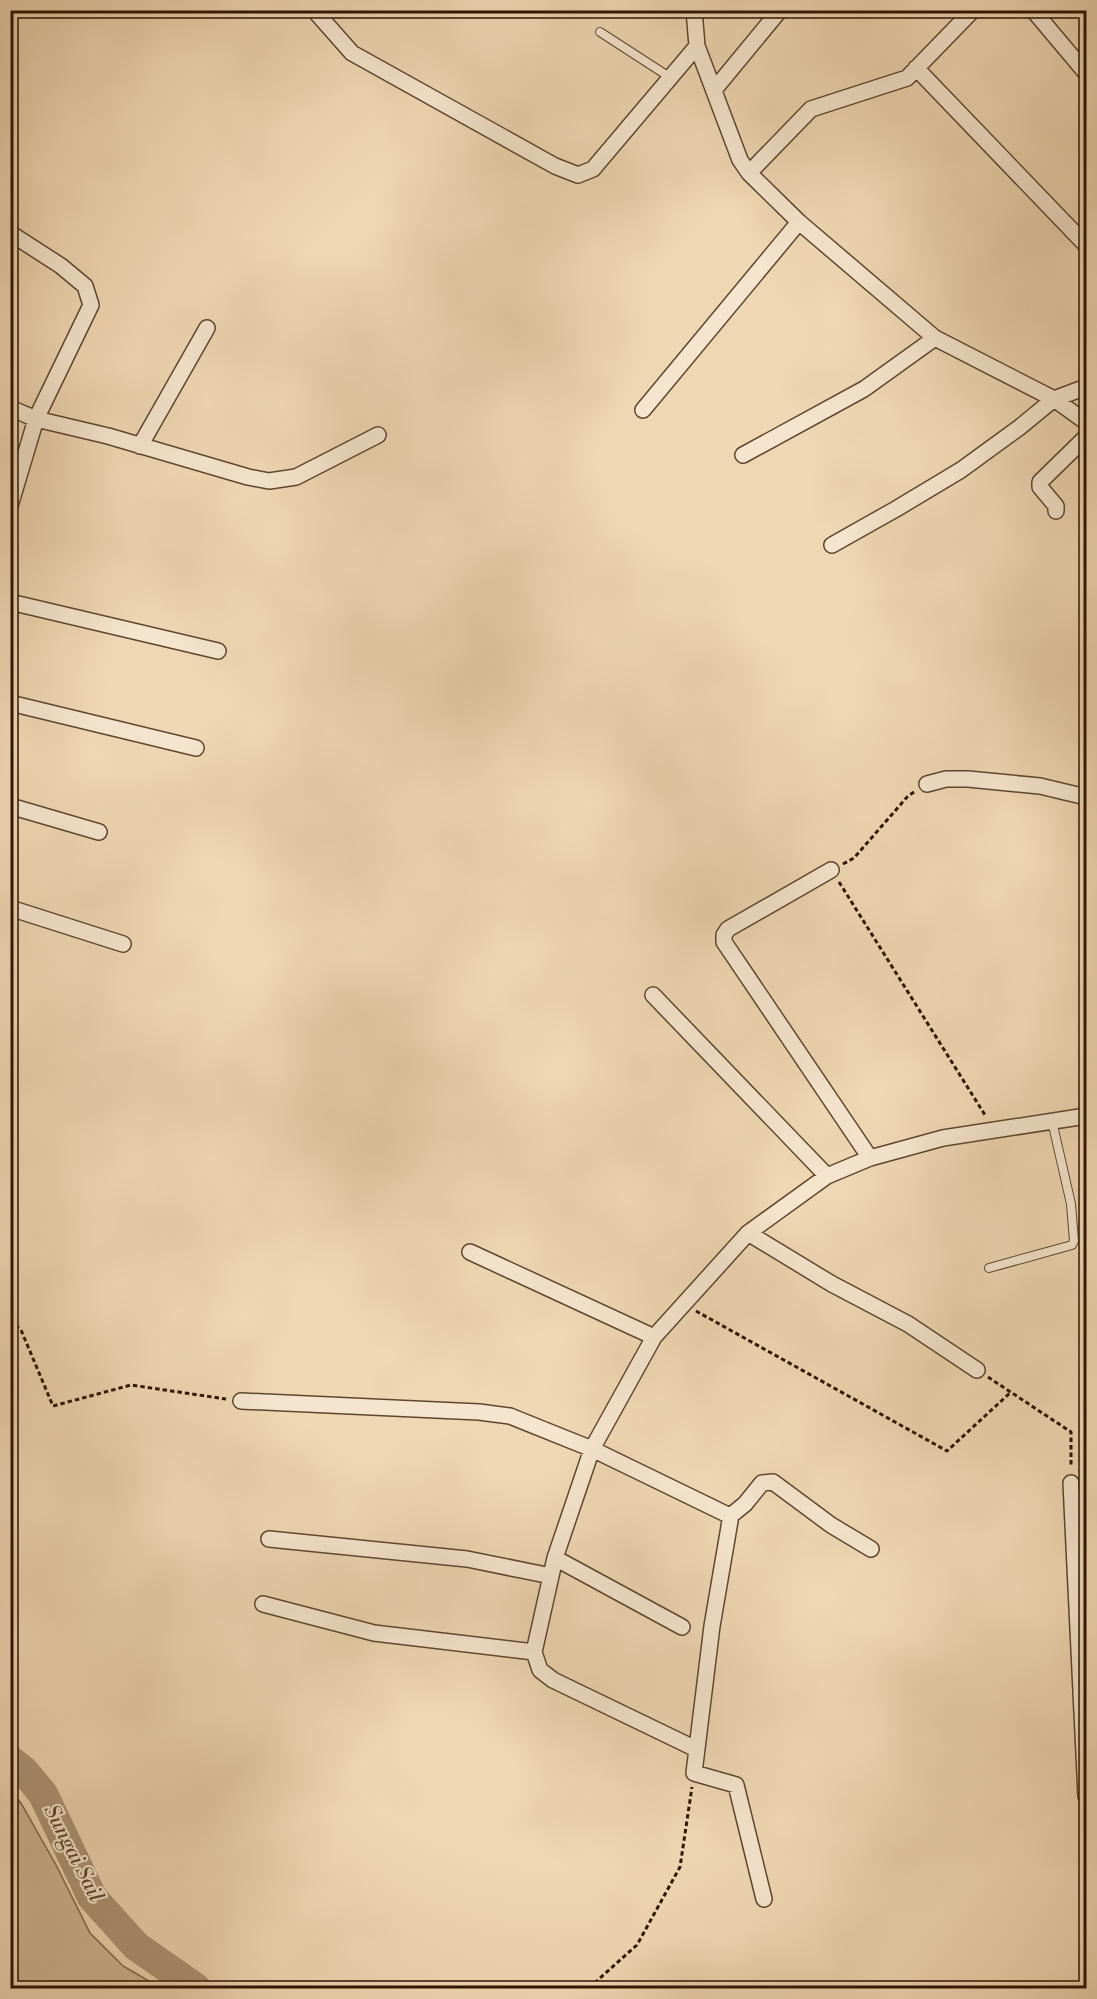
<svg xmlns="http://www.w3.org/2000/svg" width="1097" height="1999" viewBox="0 0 1097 1999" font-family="'Libre Bodoni',serif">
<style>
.green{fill:#ceb695;stroke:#7e664c;stroke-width:1.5}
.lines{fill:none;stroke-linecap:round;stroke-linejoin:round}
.river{stroke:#ad9577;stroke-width:30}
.lane-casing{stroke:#5e462e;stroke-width:10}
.street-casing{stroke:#5e462e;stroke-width:18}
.path{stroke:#2d1502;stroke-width:3;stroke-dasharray:4.5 3;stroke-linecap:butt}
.lane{stroke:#f5e5ce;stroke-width:8}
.street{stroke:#f5e5ce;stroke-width:15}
.labels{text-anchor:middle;stroke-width:4.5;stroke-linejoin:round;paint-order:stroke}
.water-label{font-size:21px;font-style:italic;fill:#604831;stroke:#f5e5ce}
</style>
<rect width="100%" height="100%" fill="#efd7b3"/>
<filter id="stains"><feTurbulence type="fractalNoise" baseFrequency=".00333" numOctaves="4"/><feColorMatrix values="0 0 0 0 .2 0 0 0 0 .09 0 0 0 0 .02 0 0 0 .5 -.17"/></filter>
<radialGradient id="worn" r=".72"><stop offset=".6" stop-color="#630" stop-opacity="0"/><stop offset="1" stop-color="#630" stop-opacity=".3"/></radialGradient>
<!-- green -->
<path class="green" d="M 11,1789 L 22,1805 L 56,1865 L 90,1933 L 123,1966 L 161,1988 L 11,1988 Z"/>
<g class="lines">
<!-- river -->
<path class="river" d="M 10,1760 L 24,1771 L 43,1794 L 92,1897 L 136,1946 L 196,1988"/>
<defs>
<path id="lane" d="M 600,32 L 671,78
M 989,1268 L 1072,1245 L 1074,1241 L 1071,1204 L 1052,1121"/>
<path id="street" d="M 314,10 L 352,53 L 555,166 L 578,175 L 593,169 L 697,46
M 694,10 L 697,46 L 740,160 L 749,173 L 799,222 L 935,338 L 1054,399 L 1086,422
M 1033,10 L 1086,73
M 916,68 L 1086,245
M 714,90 L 780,10
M 749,173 L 811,109 L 907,78 L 973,10
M 10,233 L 61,266 L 85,286 L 91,305 L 36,419 L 10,506
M 10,408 L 36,419 L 108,436 L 248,477 L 269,481 L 296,477 L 378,435
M 643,410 L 799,222
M 140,446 L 207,328
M 743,455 L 864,389 L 935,338
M 1056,511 L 1056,506 L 1040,487 L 1040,482 L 1086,437
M 832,545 L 896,509 L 961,470 L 1020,427 L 1054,399 L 1086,387
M 10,602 L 218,651
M 10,703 L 196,748
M 927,784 L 946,779 L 968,779 L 1040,786 L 1086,797
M 10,806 L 99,832
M 831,870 L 728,929 L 724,935 L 724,942 L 870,1158
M 10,908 L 123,944
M 653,995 L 827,1176
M 748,1233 L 832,1284 L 908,1324 L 977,1370
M 470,1252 L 654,1337
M 241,1401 L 479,1412 L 510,1416 L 592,1449 L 728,1515 L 730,1521 L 712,1626 L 694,1773 L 736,1785 L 764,1899
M 1071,1483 L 1086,1796
M 729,1517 L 745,1504 L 762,1483 L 773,1482 L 831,1525 L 871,1549
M 269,1539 L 467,1559 L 551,1576
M 555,1558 L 682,1627
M 263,1604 L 374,1633 L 534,1652
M 696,1749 L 553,1680 L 540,1670 L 534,1652 L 555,1558 L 592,1449 L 654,1337 L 748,1233 L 827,1176 L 870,1158 L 943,1138 L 1086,1116"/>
</defs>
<!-- lane casing -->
<use href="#lane" class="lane-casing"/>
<!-- street casing -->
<use href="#street" class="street-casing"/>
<!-- path -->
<path class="path" d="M 843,864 L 854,858 L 908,796 L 914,792
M 839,882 L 985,1115
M 696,1311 L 947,1451 L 1011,1392
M 10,1320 L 21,1330 L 53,1406 L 131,1385 L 226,1399
M 988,1377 L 1071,1432 L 1071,1467
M 589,1988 L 637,1945 L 680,1867 L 692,1787"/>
<!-- lane -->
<use href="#lane" class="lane"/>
<!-- street -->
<use href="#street" class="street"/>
</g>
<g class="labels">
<!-- water labels -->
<g class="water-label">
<text transform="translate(74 1853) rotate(63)" y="7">Sungai Sail</text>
</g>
</g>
<!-- margin -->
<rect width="1097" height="1999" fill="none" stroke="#efd7b3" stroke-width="36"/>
<rect x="12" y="12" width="1073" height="1975" fill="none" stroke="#2d1502" stroke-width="3"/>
<rect x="18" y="18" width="1061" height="1963" fill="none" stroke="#2d1502" stroke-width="1.5"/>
<rect width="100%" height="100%" filter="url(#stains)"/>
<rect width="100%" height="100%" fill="url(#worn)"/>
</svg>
